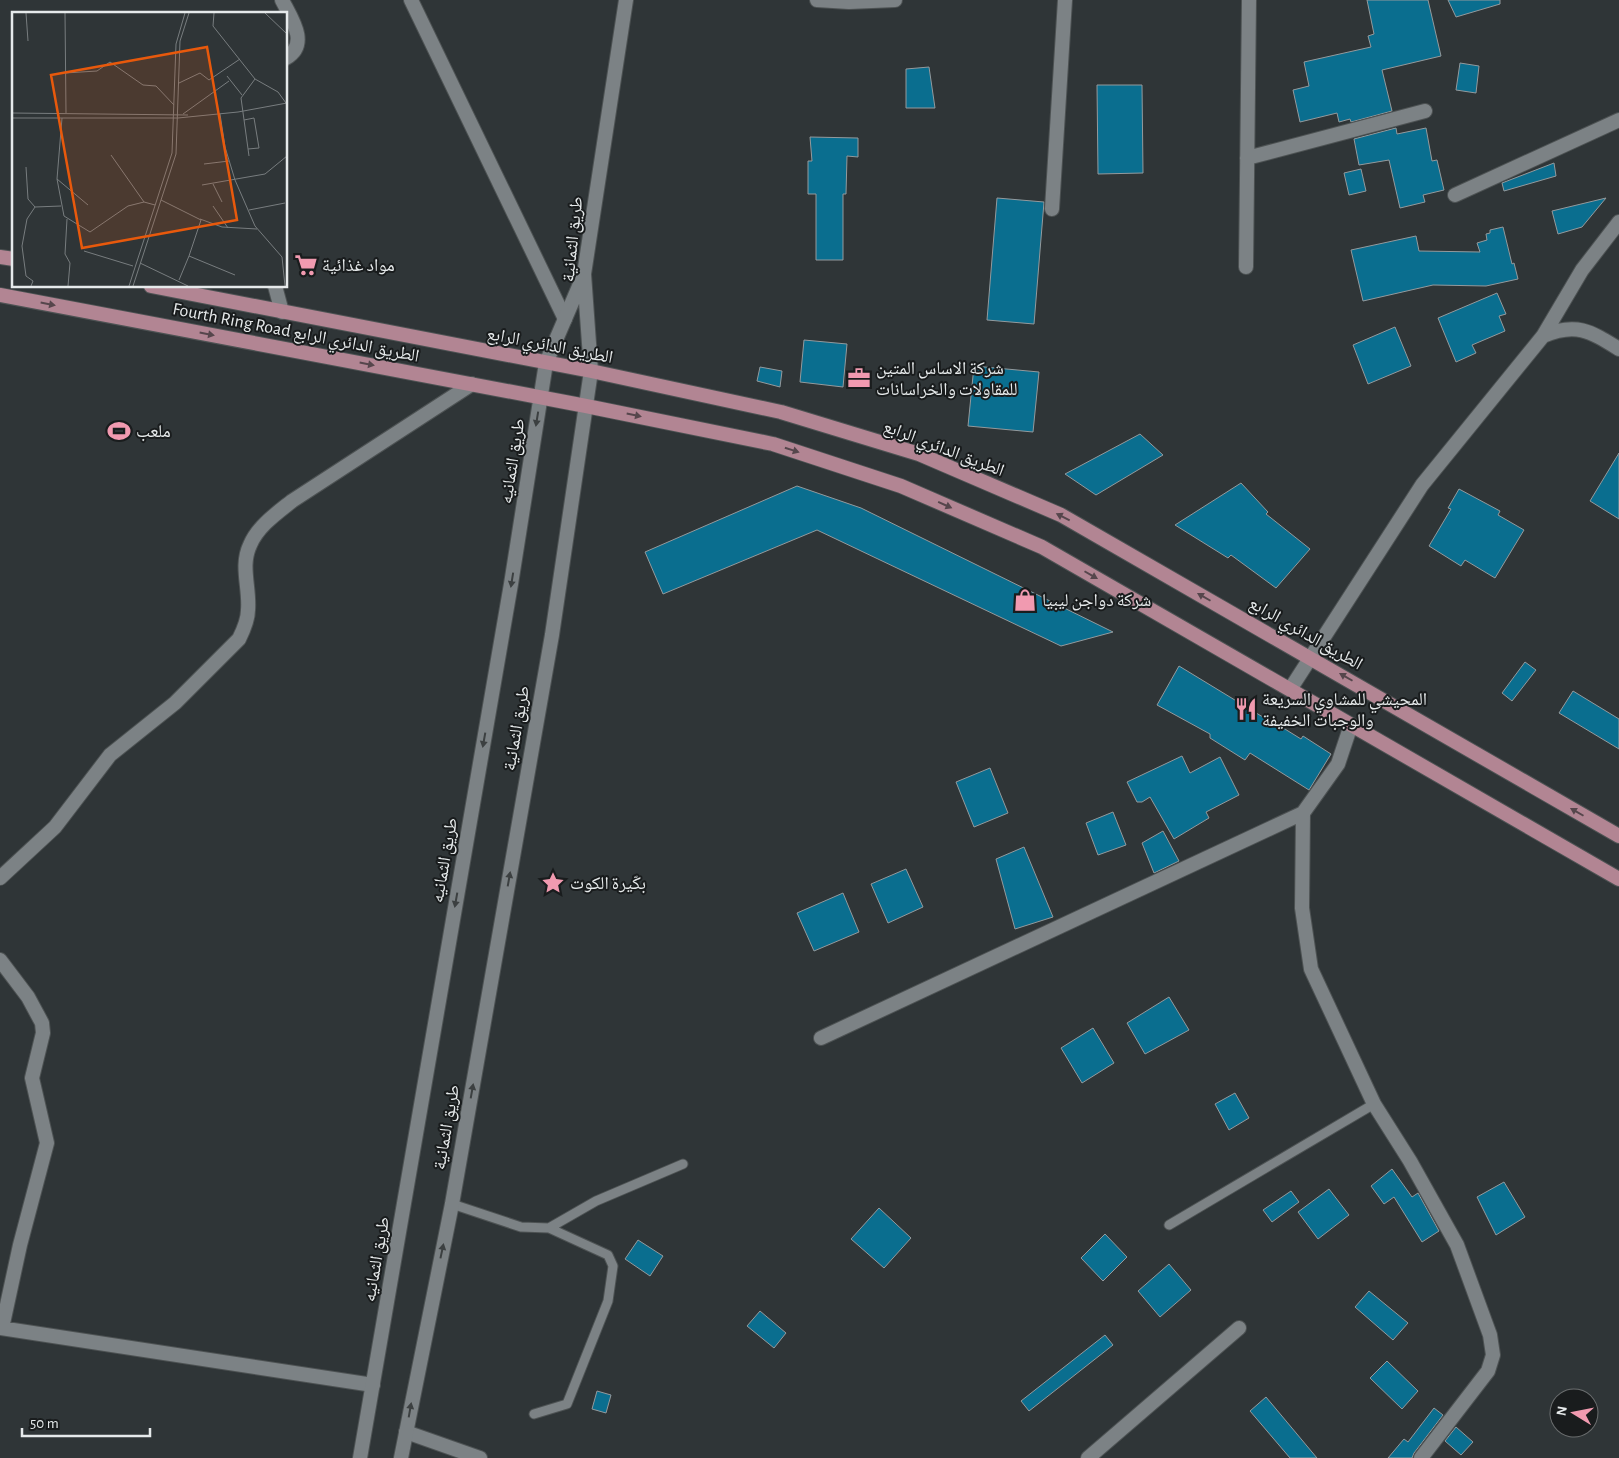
<svg xmlns="http://www.w3.org/2000/svg" width="1619" height="1458" viewBox="0 0 1619 1458" font-family="'Alegreya Sans','Noto Naskh Arabic',sans-serif">
<style>
.building{fill:#0a6e8f;stroke:#949a9d}
.lines{fill:none;stroke-linecap:round;stroke-linejoin:round}
.service-casing{stroke:#4d5253;stroke-width:11}
.minor-casing{stroke:#4d5253;stroke-width:16}
.tertiary-casing{stroke:#4d5253;stroke-width:16}
.primary-casing{stroke:#4d5253;stroke-width:16}
.service{stroke:#7c8285;stroke-width:9}
.minor{stroke:#7c8285;stroke-width:14}
.tertiary{stroke:#7c8285;stroke-width:14}
.primary{stroke:#b28593;stroke-width:14}
.oneway{fill:#56464c}
.oneway2{fill:#3c4041}
.labels{text-anchor:middle;stroke-width:4;stroke-linejoin:round;paint-order:stroke}
.street-label{font-size:18px;fill:#e6eaeb;stroke:#191c1d}
.poi-label{font-size:18px;fill:#e6eaeb;stroke:#191c1d;text-anchor:start}
.inset-road{fill:none;stroke:#787d7f;stroke-width:1}
.view{fill:#e8590c;fill-opacity:0.15;stroke:#e8590c;stroke-width:2.5}
.inset-edge{fill:none;stroke:#e6eaeb;stroke-width:2.5}
</style>
<rect width="100%" height="100%" fill="#2f3537"/>
<!-- building -->
<path class="building" d="M 1367,0 L 1428,0 L 1441,56 L 1382,70 L 1392,111 L 1351,122 L 1350,119 L 1339,122 L 1337,113 L 1300,122 L 1293,90 L 1309,86 L 1304,62 L 1371,47 L 1368,36 L 1374,34 Z
M 1448,0 L 1500,0 L 1500,4 L 1456,17 Z
M 1460,63 L 1479,66 L 1476,93 L 1456,90 Z
M 929,67 L 935,108 L 906,108 L 906,69 Z
M 1097,85 L 1142,85 L 1143,173 L 1098,174 Z
M 1396,128 L 1397,134 L 1426,128 L 1432,161 L 1437,160 L 1444,190 L 1423,195 L 1425,202 L 1400,208 L 1389,160 L 1359,165 L 1354,139 Z
M 810,137 L 858,138 L 858,157 L 847,156 L 846,194 L 843,194 L 843,260 L 816,260 L 816,194 L 808,194 L 808,161 L 812,161 Z
M 1554,163 L 1556,176 L 1504,191 L 1502,183 Z
M 1361,169 L 1366,191 L 1349,195 L 1344,173 Z
M 997,198 L 1044,202 L 1034,324 L 987,320 Z
M 1606,198 L 1582,227 L 1558,234 L 1552,211 Z
M 1503,227 L 1512,264 L 1514,263 L 1518,279 L 1486,286 L 1433,285 L 1363,301 L 1351,250 L 1416,236 L 1419,251 L 1480,252 L 1477,243 L 1487,240 L 1486,234 L 1490,233 L 1490,230 Z
M 1497,293 L 1506,314 L 1499,316 L 1505,331 L 1472,345 L 1476,353 L 1456,362 L 1438,318 Z
M 1395,327 L 1411,366 L 1368,384 L 1353,345 Z
M 804,340 L 847,344 L 843,387 L 800,382 Z
M 974,366 L 1039,372 L 1033,432 L 968,426 Z
M 760,367 L 782,371 L 780,387 L 757,381 Z
M 1140,434 L 1163,455 L 1096,495 L 1065,474 Z
M 1619,453 L 1619,519 L 1590,501 Z
M 1241,483 L 1268,512 L 1266,514 L 1310,549 L 1276,588 L 1231,555 L 1228,558 L 1175,525 Z
M 797,486 L 861,508 L 1113,632 L 1061,646 L 817,530 L 663,594 L 645,552 Z
M 1459,489 L 1500,511 L 1498,515 L 1524,530 L 1495,578 L 1465,560 L 1461,566 L 1429,546 L 1451,509 L 1448,508 Z
M 1525,662 L 1536,670 L 1512,701 L 1502,693 Z
M 1179,666 L 1271,722 L 1272,721 L 1301,739 L 1303,736 L 1331,754 L 1309,790 L 1250,753 L 1245,760 L 1210,738 L 1210,734 L 1157,705 Z
M 1573,691 L 1619,719 L 1619,749 L 1559,713 Z
M 1182,756 L 1190,773 L 1220,757 L 1239,795 L 1206,812 L 1209,818 L 1174,839 L 1150,797 L 1142,802 L 1137,802 L 1127,782 Z
M 990,768 L 1008,813 L 974,827 L 956,782 Z
M 1113,812 L 1126,845 L 1098,855 L 1086,823 Z
M 1163,831 L 1179,861 L 1154,873 L 1142,843 Z
M 1024,847 L 1053,917 L 1015,929 L 996,859 Z
M 906,869 L 923,907 L 888,923 L 871,884 Z
M 843,893 L 859,932 L 814,951 L 797,913 Z
M 1169,997 L 1189,1030 L 1145,1054 L 1127,1023 Z
M 1093,1028 L 1114,1063 L 1082,1083 L 1061,1048 Z
M 1235,1093 L 1249,1118 L 1229,1130 L 1215,1104 Z
M 1392,1169 L 1412,1197 L 1418,1193 L 1439,1231 L 1422,1242 L 1394,1197 L 1384,1204 L 1371,1186 Z
M 1504,1182 L 1525,1217 L 1496,1235 L 1477,1197 Z
M 1329,1189 L 1349,1215 L 1318,1239 L 1298,1212 Z
M 1291,1191 L 1299,1202 L 1272,1222 L 1263,1210 Z
M 879,1208 L 911,1238 L 884,1268 L 851,1239 Z
M 1105,1234 L 1127,1257 L 1103,1281 L 1081,1258 Z
M 638,1240 L 663,1256 L 650,1276 L 625,1259 Z
M 1169,1264 L 1191,1290 L 1160,1317 L 1138,1291 Z
M 1369,1291 L 1408,1323 L 1393,1340 L 1355,1307 Z
M 760,1311 L 786,1333 L 774,1348 L 747,1326 Z
M 1105,1335 L 1113,1345 L 1029,1411 L 1021,1401 Z
M 1387,1361 L 1418,1391 L 1402,1409 L 1370,1378 Z
M 597,1391 L 611,1395 L 606,1413 L 592,1409 Z
M 1266,1397 L 1317,1458 L 1290,1458 L 1250,1411 Z
M 1434,1408 L 1443,1415 L 1414,1453 L 1412,1458 L 1388,1458 L 1404,1439 L 1408,1442 Z
M 1456,1427 L 1473,1442 L 1461,1455 L 1445,1441 Z"/>
<g class="lines">
<defs>
<path id="service" d="M 452,1204 L 521,1227 L 549,1228 L 596,1201 L 683,1164
M 1169,1225 L 1374,1104
M 534,1414 L 567,1404 L 608,1301 L 613,1266 L 608,1255 L 549,1228"/>
<path id="minor" d="M 282,0 C 291,18 310,44 286,58
M 411,0 L 565,319
M 817,0 L 849,2 L 895,0
M 1247,158 L 1425,111
M 1455,195 L 1619,120
M 1052,209 L 1065,0
M 1246,267 L 1249,0
M 275,286 L 282,312
M 1543,336 L 1582,270 L 1619,222
M 1291,688 L 1422,485 L 1543,336 C 1576,322 1590,331 1619,349
M 1351,725 L 1338,764 L 1303,813 L 1302,908 L 1311,969 L 1374,1104 L 1410,1161 L 1457,1245 L 1490,1335 L 1493,1355 L 1488,1371 L 1421,1458
M 0,878 L 55,827 L 110,755 L 175,703 L 239,639 C 244,629 248,620 248,610 C 250,588 240,566 250,545 C 258,526 277,513 292,501 L 472,384
M 0,960 L 28,997 L 42,1023 L 43,1033 L 32,1078 L 47,1143 L 20,1245 L 2,1328
M 821,1038 L 1303,813
M 0,1328 L 373,1385
M 406,1432 L 480,1458
M 1088,1458 L 1239,1328"/>
<path id="tertiary" d="M 360,1458 L 511,584 L 546,363 L 583,277
M 401,1458 L 452,1204 L 552,635 L 591,371 L 584,274 L 626,0"/>
<path id="primary" d="M 0,257 L 14,259
M 151,286 L 591,371 L 781,412 L 919,454 L 1061,515 L 1619,836
M 0,295 L 586,406 L 773,444 L 901,486 L 1042,547 L 1619,879"/>
</defs>
<!-- service casing -->
<use href="#service" class="service-casing"/>
<!-- minor casing -->
<use href="#minor" class="minor-casing"/>
<!-- tertiary casing -->
<use href="#tertiary" class="tertiary-casing"/>
<!-- primary casing -->
<use href="#primary" class="primary-casing"/>
<!-- service -->
<use href="#service" class="service"/>
<!-- minor -->
<use href="#minor" class="minor"/>
<!-- tertiary -->
<use href="#tertiary" class="tertiary"/>
<!-- primary -->
<use href="#primary" class="primary"/>
</g>
<!-- one-way arrows -->
<defs><path id="oneway-solid" d="M-6-.8H1V-3.2L6.5 0L1 3.2V.8H-6Z" transform="scale(1.25)"/></defs>
<g class="oneway">
<use href="#oneway-solid" transform="translate(48 304) rotate(11)"/>
<use href="#oneway-solid" transform="translate(207 334) rotate(11)"/>
<use href="#oneway-solid" transform="translate(367 364) rotate(11)"/>
<use href="#oneway-solid" transform="translate(634 415) rotate(12)"/>
<use href="#oneway-solid" transform="translate(792 450) rotate(18)"/>
<use href="#oneway-solid" transform="translate(945 505) rotate(24)"/>
<use href="#oneway-solid" transform="translate(1063 517) rotate(-153)"/>
<use href="#oneway-solid" transform="translate(1091 575) rotate(30)"/>
<use href="#oneway-solid" transform="translate(1204 597) rotate(-150)"/>
<use href="#oneway-solid" transform="translate(1346 677) rotate(-150)"/>
<use href="#oneway-solid" transform="translate(1577 812) rotate(-150)"/>
</g>
<g class="oneway2">
<use href="#oneway-solid" transform="translate(537 419) rotate(99)"/>
<use href="#oneway-solid" transform="translate(512 580) rotate(99)"/>
<use href="#oneway-solid" transform="translate(484 740) rotate(100)"/>
<use href="#oneway-solid" transform="translate(509 879) rotate(-80)"/>
<use href="#oneway-solid" transform="translate(456 900) rotate(100)"/>
<use href="#oneway-solid" transform="translate(472 1091) rotate(-80)"/>
<use href="#oneway-solid" transform="translate(442 1251) rotate(-78)"/>
<use href="#oneway-solid" transform="translate(410 1410) rotate(-80)"/>
</g>
<!-- icons -->
<defs>
<symbol id="supermarket-bare" viewBox="-9 -9 18 18"><path d="M-6-5.5h2.5l.6 2H6L4.5 2H-2.5L-4.4-4H-6ZM-1.5 3.2a1.3 1.3 0 1 0 .1 0ZM3 3.2a1.3 1.3 0 1 0 .1 0Z" fill="#f19ab0" stroke="#191c1d" stroke-width="2.5" paint-order="stroke"/></symbol>
<symbol id="office-bare" viewBox="-9 -9 18 18"><path d="M-6-3h4V-5.5h4V-3h4V5H-6ZM-1-4.5V-3h2v-1.5ZM-6 0V1H6V0Z" fill="#f19ab0" stroke="#191c1d" stroke-width="2.5" paint-order="stroke"/></symbol>
<symbol id="stadium-bare" viewBox="-9 -9 18 18"><path d="M0-5a6.5 5 0 1 0 0 10a6.5 5 0 1 0 0-10ZM-3.5-1.8h7v3.6h-7Z" fill="#f19ab0" stroke="#191c1d" stroke-width="2.5" paint-order="stroke"/></symbol>
<symbol id="shop-bare" viewBox="-9 -9 18 18"><path d="M-5-2.5h2.3a2.7 3.5 0 0 1 5.4 0H5L5.5 6h-11ZM-1.5-2.5h3a1.5 2.3 0 0 0-3 0Z" fill="#f19ab0" stroke="#191c1d" stroke-width="2.5" paint-order="stroke"/></symbol>
<symbol id="restaurant-bare" viewBox="-9 -9 18 18"><path d="M-5-6h1v4h1v-4h1v4h1v-4h1v5L-1.5 .5V6h-2V.5L-5-1ZM5-6V6H3V1.5H1.5Q1.5-4 5-6Z" fill="#f19ab0" stroke="#191c1d" stroke-width="2.5" paint-order="stroke"/></symbol>
<symbol id="sight-bare" viewBox="-9 -9 18 18"><path d="M0-6L1.8-2.2L6-1.7L2.9 1.2L3.7 5.4L0 3.3L-3.7 5.4L-2.9 1.2L-6-1.7L-1.8-2.2Z" fill="#f19ab0" stroke="#191c1d" stroke-width="2.5" paint-order="stroke"/></symbol>
</defs>
<g fill-rule="evenodd">
<use href="#supermarket-bare" x="290" y="249" width="32" height="32"/>
<use href="#office-bare" x="843" y="362" width="32" height="32"/>
<use href="#stadium-bare" x="103" y="415" width="32" height="32"/>
<use href="#shop-bare" x="1009" y="584" width="32" height="32"/>
<use href="#restaurant-bare" x="1230" y="693" width="32" height="32"/>
<use href="#sight-bare" x="537" y="867" width="32" height="32"/>
</g>
<g class="labels">
<!-- street labels -->
<g class="street-label">
<text transform="translate(572 239) rotate(-84)" y="6">طريق الثمانية</text>
<text transform="translate(296 332) rotate(11)" y="6">Fourth Ring Road الطريق الدائري الرابع</text>
<text transform="translate(550 345) rotate(11)" y="6">الطريق الدائري الرابع</text>
<text transform="translate(944 448) rotate(21)" y="6">الطريق الدائري الرابع</text>
<text transform="translate(512 461) rotate(-81)" y="6">طريق الثمانيه</text>
<text transform="translate(1306 633) rotate(30)" y="6">الطريق الدائري الرابع</text>
<text transform="translate(516 728) rotate(-80)" y="6">طريق الثمانية</text>
<text transform="translate(444 860) rotate(-80)" y="6">طريق الثمانيه</text>
<text transform="translate(446 1127) rotate(-80)" y="6">طريق الثمانية</text>
<text transform="translate(376 1259) rotate(-80)" y="6">طريق الثمانيه</text>
</g>
<!-- poi labels -->
<g class="poi-label">
<text x="322" y="271">مواد غذائية</text>
<text x="876" y="374">شركة الاساس المتين<tspan x="876" dy="21">للمقاولات والخراسانات</tspan></text>
<text x="136" y="437">ملعب</text>
<text x="1042" y="606">شركة دواجن ليبيا</text>
<text x="1262" y="705">المحيشي للمشاوي السريعة<tspan x="1262" dy="21">والوجبات الخفيفة</tspan></text>
<text x="570" y="889">بكّيرة الكوت</text>
</g>
</g>
<!-- overview -->
<g transform="translate(12 12)">
<rect width="275" height="275" fill="#2f3537"/>
<path class="inset-road" d="M 14,1 L 16,29M 53,1 L 54,101M 202,1 L 201,14 L 243,67 L 266,80 L 274,91M 253,1 L 275,22M 53,61 L 85,59 L 98,50 L 131,73 L 144,74 L 162,93M 215,64 L 230,83M 167,71 L 188,61 L 197,68 L 228,47M 0,101 L 176,103M 171,102 L 217,69M 208,102 L 213,135 L 223,168 L 243,214 L 270,245 L 273,274M 0,106 L 166,106 L 226,100 L 275,91M 50,106 L 45,167 L 52,204 L 78,220 L 116,194 L 132,190 L 143,193M 232,108 L 242,106 L 247,136 L 236,137M 99,143 L 132,190M 237,144 L 229,86 L 243,67M 192,152 L 217,149M 14,155 L 16,187 L 23,195M 45,167 L 76,193M 201,172 L 210,190M 190,173 L 253,162 L 275,144M 149,188 L 189,208 L 177,244 L 223,263M 201,194 L 216,216M 237,198 L 273,191M 55,207 L 53,242 L 58,251 L 56,274M 188,207 L 210,215 L 245,217M 72,239 L 121,254M 128,251 L 176,274M 167,268 L 177,244M 19,274 L 21,269 L 14,264 L 10,234 L 15,207 L 23,195 L 49,194M 117,274 L 160,141 L 164,32 L 173,1M 121,274 L 164,142 L 168,29 L 177,1"/>
<path class="view" d="M 195,35 L 225,208 L 70,236 L 39,63 Z"/>
<rect width="275" height="275" class="inset-edge"/>
</g>
<!-- north arrow -->
<g transform="translate(1574 1413) rotate(280)"><circle r="24" fill="#191c1d" stroke="#6b6e6f"/>
<path d="M0-4L9 19L0 12L-9 19Z" fill="#f19ab0"/>
<text y="-8" font-size="14" font-weight="bold" text-anchor="middle" fill="#e6eaeb">N</text>
</g>
<!-- scale -->
<path d="M22 1428v8h128v-8" fill="none" stroke="#e6eaeb" stroke-width="2.5"/>
<text x="30" y="1428" font-size="15" fill="#e6eaeb" stroke="#191c1d" stroke-width="4" paint-order="stroke">50 m</text>
</svg>
